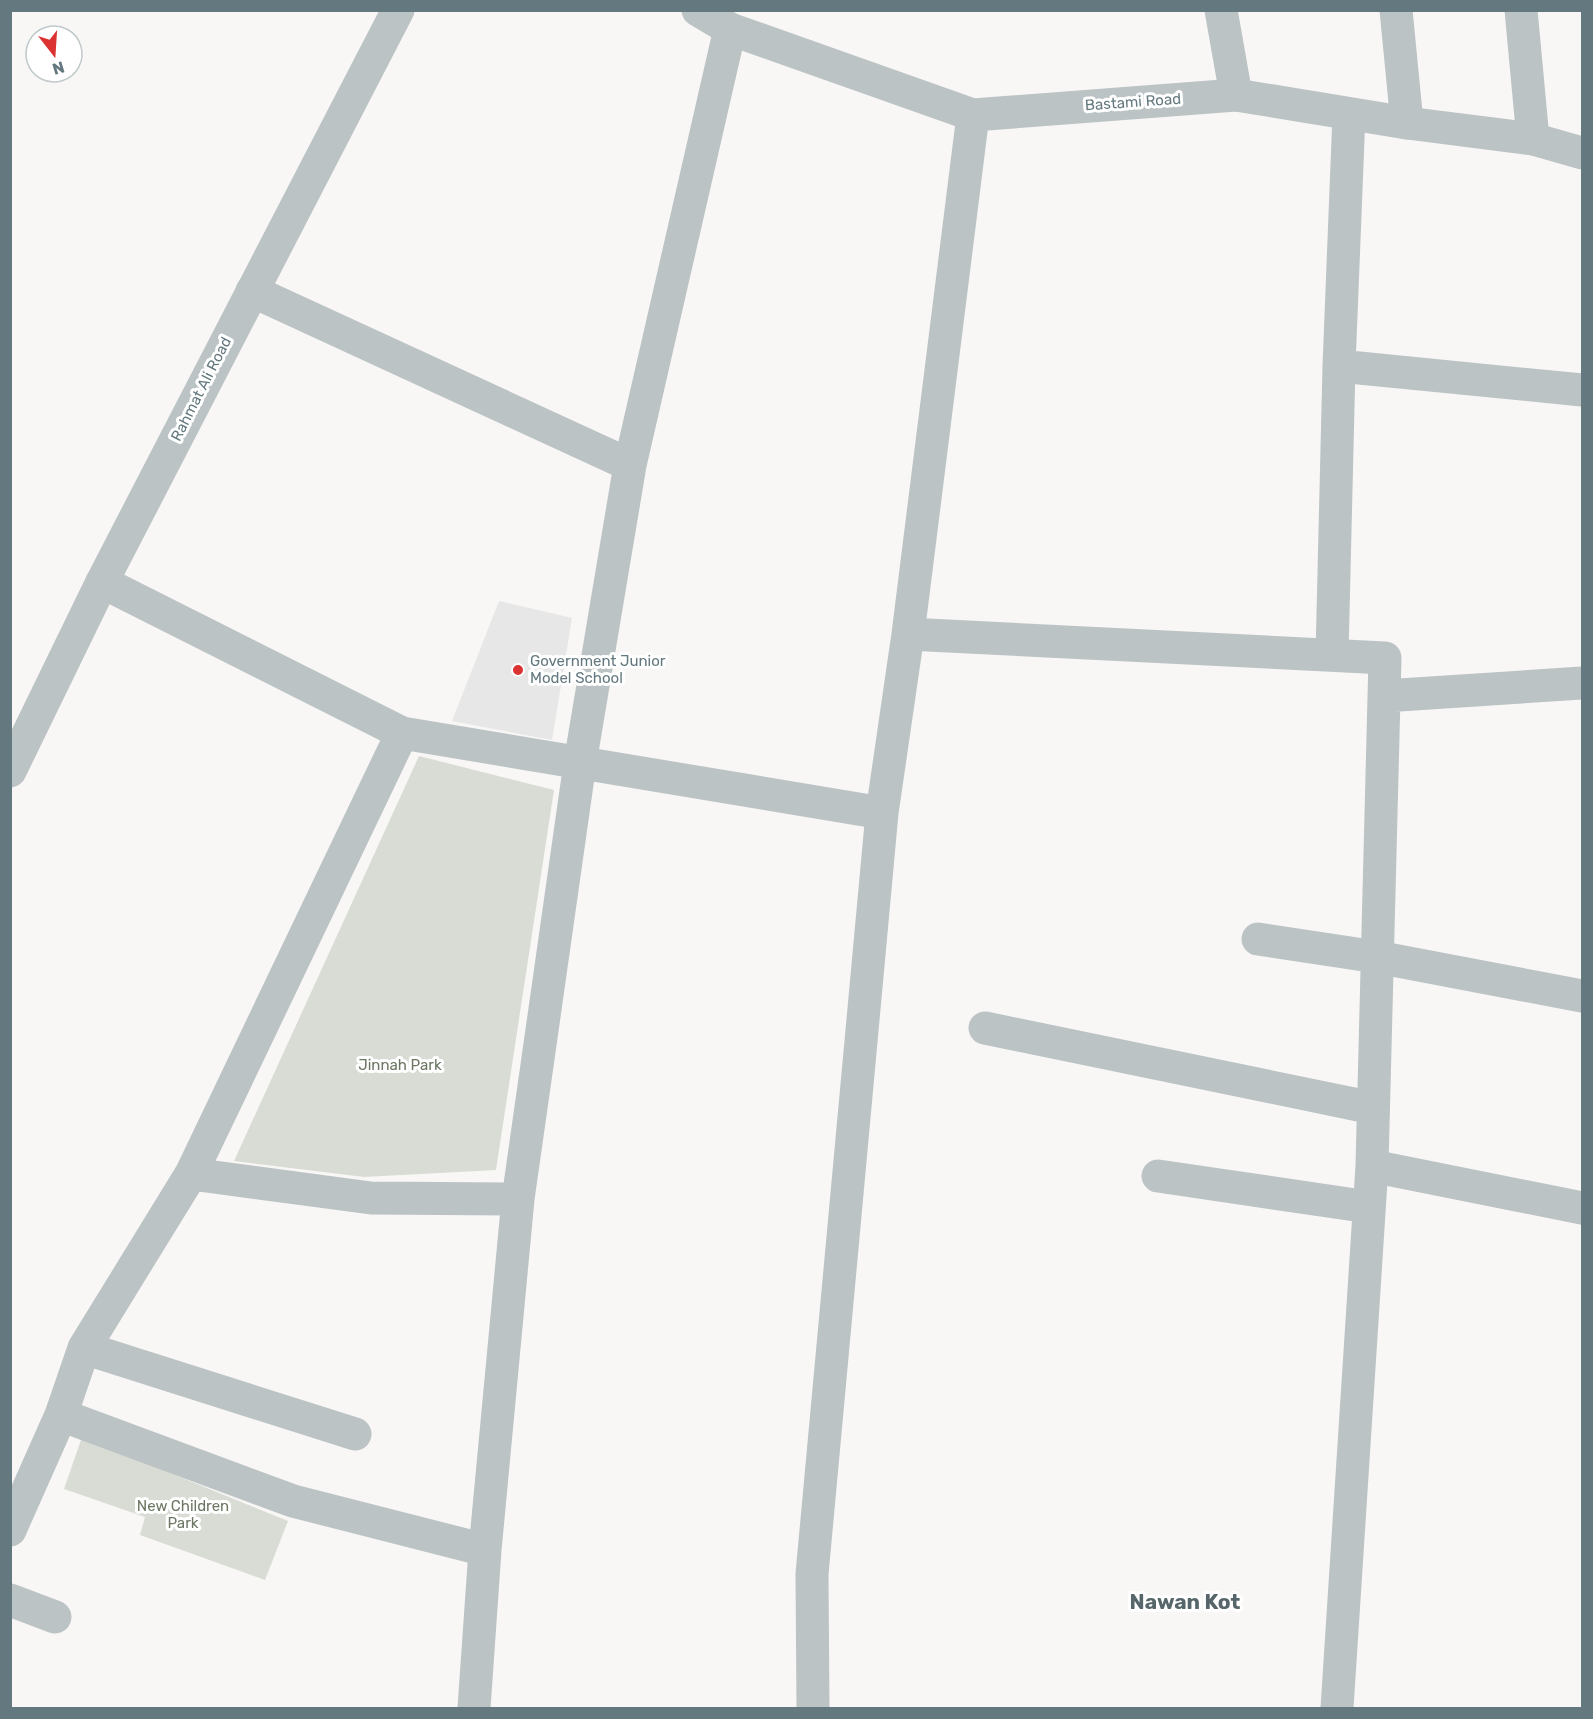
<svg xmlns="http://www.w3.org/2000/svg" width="1593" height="1719" viewBox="0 0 1593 1719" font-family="Rubik,sans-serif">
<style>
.built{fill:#e6e7e6}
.green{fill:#d9dcd4}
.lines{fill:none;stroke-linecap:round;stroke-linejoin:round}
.minor{stroke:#bcc3c5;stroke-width:33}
.tertiary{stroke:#bcc3c5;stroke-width:33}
.poi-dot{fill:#db3332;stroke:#fff;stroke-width:2}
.labels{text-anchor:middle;stroke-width:6;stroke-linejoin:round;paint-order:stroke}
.street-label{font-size:15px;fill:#64797f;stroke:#fff}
.poi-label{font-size:15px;fill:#64797f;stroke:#fff;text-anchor:start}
.park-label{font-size:15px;fill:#6b7763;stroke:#fff}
.district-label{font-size:21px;font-weight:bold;fill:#56666a;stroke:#fff}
</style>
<rect width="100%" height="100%" fill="#f8f7f5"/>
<!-- built -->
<path class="built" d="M 499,601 L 572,618 L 552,740 L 452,721 Z"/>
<!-- green -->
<path class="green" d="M 419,756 L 554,790 L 496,1170 L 364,1177 L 234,1161 Z
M 82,1437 L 288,1521 L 265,1580 L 140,1535 L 145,1517 L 64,1489 Z"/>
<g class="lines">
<!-- minor -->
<path class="minor" d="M 1221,10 L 1236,95
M 1396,10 L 1407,123
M 1521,10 L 1533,139
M 252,291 L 630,465
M 1339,366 L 1582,390
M 102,582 L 402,733 L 882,813
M 908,634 L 1385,658 L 1372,1166 L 1337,1708
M 1332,655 L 1339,366 L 1349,114
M 1384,696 L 1582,683
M 1258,939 L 1377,957 L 1582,996
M 985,1028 L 1373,1108
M 1372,1166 L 1582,1208
M 191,1174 L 371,1198 L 518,1199 L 580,763 L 630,465 L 730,29
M 1158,1176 L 1369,1207
M 84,1348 L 355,1434
M 61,1415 L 293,1501 L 485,1550
M 10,1530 L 61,1415 L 84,1348 L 191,1174 L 402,733
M 10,1600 L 55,1617
M 474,1708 L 485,1550 L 518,1199
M 813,1708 L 812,1574 L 882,813 L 908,634 L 973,115"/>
<!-- tertiary -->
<path class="tertiary" d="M 698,10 L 730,29 L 973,115 L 1236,95 L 1407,123 L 1533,139 L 1582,153
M 10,771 L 102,582 L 398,10"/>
</g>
<!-- markers -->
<circle class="poi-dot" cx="518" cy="670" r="6"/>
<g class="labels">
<!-- street labels -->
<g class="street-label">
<text transform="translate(1133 102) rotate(-4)" y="5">Bastami Road</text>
<text transform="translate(201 389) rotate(-63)" y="5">Rahmat Ali Road</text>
</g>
<!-- poi labels -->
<g class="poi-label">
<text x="530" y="666">Government Junior<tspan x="530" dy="17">Model School</tspan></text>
</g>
<!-- park labels -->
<g class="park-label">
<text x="400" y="1070">Jinnah Park</text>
<text x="183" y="1511">New Children<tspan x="183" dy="17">Park</tspan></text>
</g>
<!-- district labels -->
<g class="district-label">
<text x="1185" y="1609">Nawan Kot</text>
</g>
</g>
<!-- border -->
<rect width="1593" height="1719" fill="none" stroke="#64797f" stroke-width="24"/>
<!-- north arrow -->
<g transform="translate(54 54) rotate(163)"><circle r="28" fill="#ffffff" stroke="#c1c9cc" stroke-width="1.5"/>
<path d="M0-4.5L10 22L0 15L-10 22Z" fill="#db3332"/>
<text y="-9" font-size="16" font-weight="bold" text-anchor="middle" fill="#64797f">N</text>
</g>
</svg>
